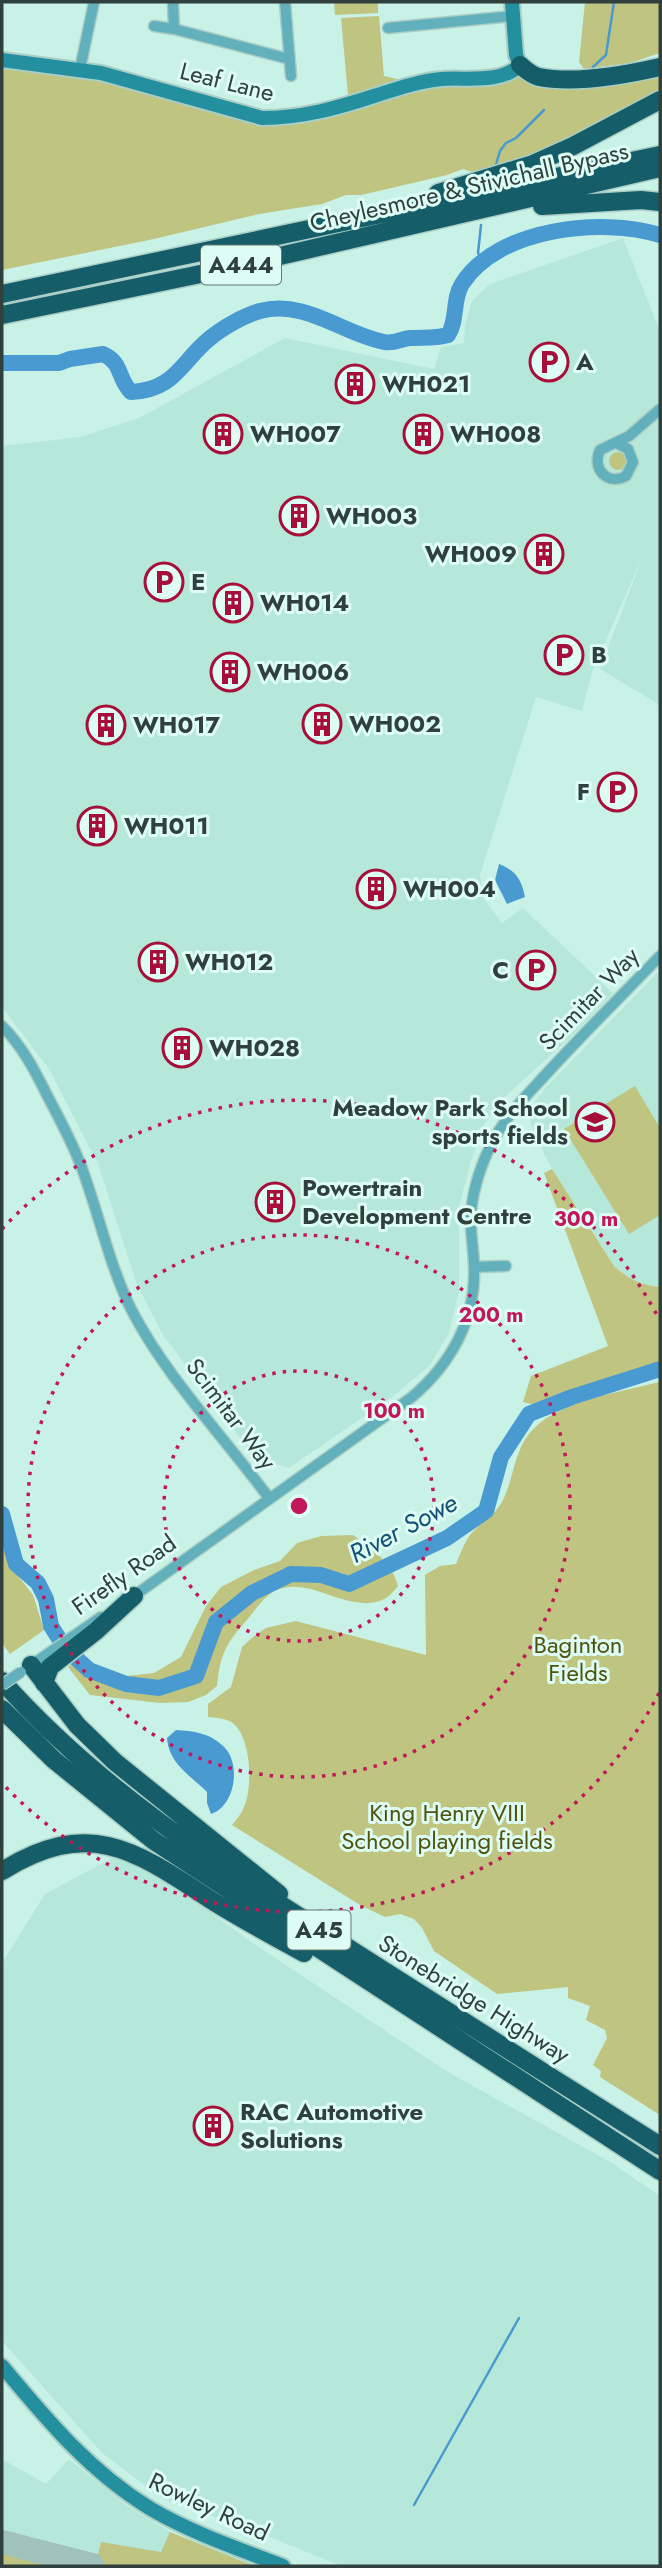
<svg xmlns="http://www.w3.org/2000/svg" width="662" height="2568" viewBox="0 0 662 2568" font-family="Jost,sans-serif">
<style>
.built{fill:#b6e8da}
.green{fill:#bfc480}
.water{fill:#4a9ad2}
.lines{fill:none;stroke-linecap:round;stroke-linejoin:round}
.stream{stroke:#4a9ad2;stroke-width:2.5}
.river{stroke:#4a9ad2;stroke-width:16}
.taxiway{stroke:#a0c2ba;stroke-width:24}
.street-casing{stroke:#aacec5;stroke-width:13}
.secondary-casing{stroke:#aacec5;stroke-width:18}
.highway-casing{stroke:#aacec5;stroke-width:21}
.street{stroke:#62b0bc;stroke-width:10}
.secondary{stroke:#238f9f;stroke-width:14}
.highway{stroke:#155e69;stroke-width:18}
.street-bridge-casing{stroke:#aacec5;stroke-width:13;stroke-linecap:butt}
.street-bridge{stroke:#62b0bc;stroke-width:10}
.ring{fill:none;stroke:#c2185b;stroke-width:3.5;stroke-dasharray:3.5 7}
.labels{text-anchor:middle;stroke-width:6;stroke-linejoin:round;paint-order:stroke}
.shield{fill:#ddfdf4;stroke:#647973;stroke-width:2}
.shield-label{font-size:23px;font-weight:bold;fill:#30403c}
.street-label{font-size:24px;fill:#30403c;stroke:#ddfdf4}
.poi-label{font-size:24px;font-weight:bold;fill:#30403c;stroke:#ddfdf4;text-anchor:start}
.park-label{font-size:24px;fill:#50530e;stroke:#ddfdf4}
.water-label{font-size:26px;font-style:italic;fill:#155177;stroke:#ddfdf4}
.centre{fill:#c2185b;stroke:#ddfdf4;stroke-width:3.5}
.ring-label{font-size:21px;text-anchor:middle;font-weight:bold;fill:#c2185b;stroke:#ddfdf4;stroke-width:6;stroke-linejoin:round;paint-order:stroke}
</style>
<rect width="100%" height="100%" fill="#c9f2e7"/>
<!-- built -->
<path class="built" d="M 623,238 L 660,331 L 660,705 L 600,669 L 642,558 L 592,672 L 582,711 L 536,697 L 480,875 L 484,899 L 502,923 L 523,908 L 613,993 L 573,1035 L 497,1104 L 483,1127 L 471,1161 L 459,1207 L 459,1292 L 449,1333 L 429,1366 L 395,1395 L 289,1468 L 255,1458 L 163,1335 L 137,1285 L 98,1164 L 49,1069 L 2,1007 L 2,446 L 80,437 L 139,418 L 285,338 L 434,369 L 441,347 L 464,343 L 465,325 L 472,301 L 490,284 Z
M 660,970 L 660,1287 L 645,1285 L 627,1277 L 614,1266 L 552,1169 L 533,1132 L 528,1112 L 545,1088 Z
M 127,1850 L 251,1942 L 448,2072 L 612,2163 L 660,2196 L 660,2566 L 341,2566 L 260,2533 L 163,2499 L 102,2453 L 2,2341 L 2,1963 L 45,1894 Z
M 2,2459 L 46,2484 L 69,2459 L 127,2506 L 170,2532 L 259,2566 L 2,2566 Z"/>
<!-- green -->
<path class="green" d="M 334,2 L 378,2 L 378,13 L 335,15 Z
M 585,2 L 660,2 L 660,53 L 630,63 L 584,69 L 579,62 Z
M 379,16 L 384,76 L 401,80 L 348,95 L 341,18 Z
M 2,66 L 78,75 L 262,124 C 307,130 352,111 394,97 C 406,93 418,88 431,86 C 452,84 507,88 520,72 L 652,76 L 660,79 L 660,93 L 523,159 L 479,174 L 463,169 L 447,175 L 361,195 L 346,195 L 322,204 L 259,214 L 154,239 L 2,270 Z
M609 461a9 9 0 1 1 18 0a9 9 0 1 1-18 0Z
M 635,1086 L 660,1128 L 660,1215 L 629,1234 L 564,1129 Z
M 552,1169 L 614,1266 C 628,1279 641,1285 660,1287 L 660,1363 L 540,1406 L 523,1402 L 531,1376 L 608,1346 L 544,1173 Z
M 660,1382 L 660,2115 L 600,2077 L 601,2071 L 593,2065 L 607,2038 L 605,2030 L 586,2020 L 590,2006 L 568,1998 L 568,1987 L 497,1994 L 434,1951 L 422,1928 L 414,1919 L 400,1914 L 385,1917 L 360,1905 L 232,1825 C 236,1820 242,1813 244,1807 C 253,1787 251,1739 234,1724 C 227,1718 217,1718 208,1717 L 208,1704 L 231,1687 L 242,1647 L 253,1637 L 266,1628 L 296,1621 L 426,1655 L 425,1575 L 440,1566 L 456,1564 C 460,1555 464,1543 470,1535 C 480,1522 495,1516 503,1500 C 513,1480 514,1454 528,1435 C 554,1401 620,1392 660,1382 Z
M 353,1535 C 372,1549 392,1562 398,1586 C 394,1591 388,1598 382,1600 C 348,1614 311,1576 277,1590 C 266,1594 254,1611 247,1620 C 226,1643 220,1655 217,1686 L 206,1695 L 188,1702 L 160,1703 L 90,1695 L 68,1667 L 74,1662 L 94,1670 L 126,1676 L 154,1673 L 181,1657 L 206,1606 L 221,1587 L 254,1570 L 280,1561 L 297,1543 L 321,1536 Z
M 2,1545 L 11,1567 L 33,1595 L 44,1630 L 10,1654 L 2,1643 Z
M 170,2532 L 254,2566 L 95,2566 L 101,2542 L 161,2552 Z
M 2,2548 L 71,2566 L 2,2566 Z"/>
<!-- water -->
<path class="water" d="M 499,864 C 516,871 521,878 525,897 L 507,904 L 495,880 Z
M 176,1730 C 194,1731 209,1733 222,1745 C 242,1761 236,1806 211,1814 L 207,1803 L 207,1792 C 190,1775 169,1764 167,1738 Z"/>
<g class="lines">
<!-- stream -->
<path class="stream" d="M 593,67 L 606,55 L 614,2
M 495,168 L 500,151 L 506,143 L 516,138 L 544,110
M 481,225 L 478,253 L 484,261
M 414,2505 L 519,2318"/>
<!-- river -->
<path class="river" d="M 2,363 L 59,363 L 70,359 L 103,354 C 123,363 117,378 131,392 C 175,390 181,362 209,339 C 222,328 243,316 260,311 C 305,299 343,334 384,342 C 394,344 401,339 410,338 C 423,337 434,339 448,335 C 458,320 452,300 462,284 C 497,228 602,217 660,235
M 2,1514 L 16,1564 L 38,1583 L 46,1599 L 51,1626 L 65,1648 L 89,1670 L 126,1684 L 159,1688 L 196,1676 L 216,1622 L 252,1593 L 291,1574 L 321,1575 L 349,1584 L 447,1538 L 486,1511 L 501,1457 L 529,1414 L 572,1397 L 660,1369"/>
<!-- taxiway -->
<path class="taxiway" d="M 2,2542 L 92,2565"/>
<defs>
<path id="street" d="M 173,2 L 174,29
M 285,2 L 291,76
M 154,26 L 174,29 L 289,59
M 388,28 L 513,16
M 80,69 L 94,2
M 617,443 L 628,449 L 633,462 L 626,476 C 608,486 591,469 600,450 L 629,436 L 660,409
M 2,1026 C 23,1047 35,1071 48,1097 C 61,1122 75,1147 84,1174 C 100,1219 110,1266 131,1309 C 166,1377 224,1437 269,1498
M 474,1267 L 506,1266
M 131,1598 L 412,1397 C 451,1364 476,1319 474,1267 C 474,1253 471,1238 471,1224 C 470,1199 479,1169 490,1147 C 504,1117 527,1095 549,1071 C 585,1032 623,994 660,956
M 30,1666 L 101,1617"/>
<path id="secondary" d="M 2,60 L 101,73 L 262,118 C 302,118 337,108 374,96 C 396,89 419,81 442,79 C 467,77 501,84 520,65 L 516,55 L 512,2
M 2,2366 C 47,2420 90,2472 151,2509 C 192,2533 239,2549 283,2566"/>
<path id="highway" d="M 520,65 C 526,70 531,75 539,77 C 574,84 625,75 660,67
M 438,193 L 533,164 L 573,146 L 660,100
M 542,206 L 641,200 L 660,202
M 2,294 L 660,155
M 2,315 L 215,271 L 660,168
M 31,1665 L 77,1725 L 115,1762 L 279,1894
M 2,1681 C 98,1789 218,1865 339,1942 C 446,2011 553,2078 660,2146
M 44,1683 L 50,1667 L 96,1631 L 134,1596
M 2,1709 L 54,1760 L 154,1841 L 660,2171
M 2,1871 C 89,1817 135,1850 211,1900 C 241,1919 273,1936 304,1953"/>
</defs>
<!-- street casing -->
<use href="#street" class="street-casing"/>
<!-- secondary casing -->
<use href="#secondary" class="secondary-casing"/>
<!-- highway casing -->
<use href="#highway" class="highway-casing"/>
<!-- street -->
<use href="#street" class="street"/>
<!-- secondary -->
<use href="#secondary" class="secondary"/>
<!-- highway -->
<use href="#highway" class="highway"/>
<defs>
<path id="street-bridge" d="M 2,1685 L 21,1672"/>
</defs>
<!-- street-bridge casing -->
<use href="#street-bridge" class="street-bridge-casing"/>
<!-- street-bridge -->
<use href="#street-bridge" class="street-bridge"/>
</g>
<!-- distance rings -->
<g class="ring">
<circle cx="299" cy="1506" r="135"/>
<circle cx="299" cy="1506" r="271"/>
<path d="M659 1693A406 406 0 0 1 2 1783M2 1229A406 406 0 0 1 659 1319"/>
</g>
<!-- icons -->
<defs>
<symbol id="parking-ring" viewBox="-11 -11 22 22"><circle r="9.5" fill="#ddfdf4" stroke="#a70e3a" stroke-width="1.5"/><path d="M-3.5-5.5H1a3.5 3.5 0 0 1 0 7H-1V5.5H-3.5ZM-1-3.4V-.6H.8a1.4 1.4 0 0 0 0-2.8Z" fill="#a70e3a"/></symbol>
<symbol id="building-ring" viewBox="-11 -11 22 22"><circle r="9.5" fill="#ddfdf4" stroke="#a70e3a" stroke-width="1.5"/><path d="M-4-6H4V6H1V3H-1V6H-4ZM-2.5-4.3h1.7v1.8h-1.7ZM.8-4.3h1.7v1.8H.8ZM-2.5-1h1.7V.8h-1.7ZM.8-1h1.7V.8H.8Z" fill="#a70e3a"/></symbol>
<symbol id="school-ring" viewBox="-11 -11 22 22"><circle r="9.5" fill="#ddfdf4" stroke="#a70e3a" stroke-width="1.5"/><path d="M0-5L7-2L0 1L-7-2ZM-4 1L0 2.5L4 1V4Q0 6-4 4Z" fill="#a70e3a"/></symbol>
</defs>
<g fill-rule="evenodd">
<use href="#parking-ring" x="527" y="340" width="44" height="44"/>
<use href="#building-ring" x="333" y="362" width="44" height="44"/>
<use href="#building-ring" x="201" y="412" width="44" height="44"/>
<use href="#building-ring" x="401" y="412" width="44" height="44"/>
<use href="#building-ring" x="277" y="494" width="44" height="44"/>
<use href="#building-ring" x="522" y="532" width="44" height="44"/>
<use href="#parking-ring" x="142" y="560" width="44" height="44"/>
<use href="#building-ring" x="211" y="581" width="44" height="44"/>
<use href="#parking-ring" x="542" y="633" width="44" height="44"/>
<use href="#building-ring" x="208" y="650" width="44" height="44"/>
<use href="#building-ring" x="300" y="702" width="44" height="44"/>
<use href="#building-ring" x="84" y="703" width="44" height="44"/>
<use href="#parking-ring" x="595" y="770" width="44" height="44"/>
<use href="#building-ring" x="75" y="804" width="44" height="44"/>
<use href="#building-ring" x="354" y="867" width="44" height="44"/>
<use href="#building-ring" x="136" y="940" width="44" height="44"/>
<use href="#parking-ring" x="514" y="948" width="44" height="44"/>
<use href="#building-ring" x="160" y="1026" width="44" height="44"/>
<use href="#school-ring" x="573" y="1100" width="44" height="44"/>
<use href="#building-ring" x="253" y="1180" width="44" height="44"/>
<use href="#building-ring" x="191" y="2104" width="44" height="44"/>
</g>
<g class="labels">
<!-- shield labels -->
<g class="shield">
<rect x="201" y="245.5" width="80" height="39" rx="5"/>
<rect x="287.5" y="1910.5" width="63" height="39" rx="5"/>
</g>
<g class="shield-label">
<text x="241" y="273">A444</text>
<text x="319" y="1938">A45</text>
</g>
<!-- street labels -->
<g class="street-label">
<text transform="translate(227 82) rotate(14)" y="8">Leaf Lane</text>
<text transform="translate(469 187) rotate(-13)" y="8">Cheylesmore &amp; Stivichall Bypass</text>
<text transform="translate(589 999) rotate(-46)" y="8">Scimitar Way</text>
<text transform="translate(231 1414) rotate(53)" y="8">Scimitar Way</text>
<text transform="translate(124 1575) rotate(-35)" y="8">Firefly Road</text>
<text transform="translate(474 1999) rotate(32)" y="8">Stonebridge Highway</text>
<text transform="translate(209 2507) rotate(25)" y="8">Rowley Road</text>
</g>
<!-- poi labels -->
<g class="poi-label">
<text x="576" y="370">A</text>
<text x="382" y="392">WH021</text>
<text x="250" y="442">WH007</text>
<text x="450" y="442">WH008</text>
<text x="326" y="524">WH003</text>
<text x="517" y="562" text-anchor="end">WH009</text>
<text x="191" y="590">E</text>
<text x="260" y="611">WH014</text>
<text x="591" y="663">B</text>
<text x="257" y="680">WH006</text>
<text x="349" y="732">WH002</text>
<text x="133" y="733">WH017</text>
<text x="590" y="800" text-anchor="end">F</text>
<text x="124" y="834">WH011</text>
<text x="403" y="897">WH004</text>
<text x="185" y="970">WH012</text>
<text x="509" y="978" text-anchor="end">C</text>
<text x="209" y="1056">WH028</text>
<text x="568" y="1116" text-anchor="end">Meadow Park School<tspan x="568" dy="28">sports fields</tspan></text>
<text x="302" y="1196">Powertrain<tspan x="302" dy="28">Development Centre</tspan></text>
<text x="240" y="2120">RAC Automotive<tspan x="240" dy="28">Solutions</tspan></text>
</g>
<!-- park labels -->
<g class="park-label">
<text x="578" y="1653">Baginton<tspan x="578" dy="28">Fields</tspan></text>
<text x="447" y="1821">King Henry VIII<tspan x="447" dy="28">School playing fields</tspan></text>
</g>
<!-- water labels -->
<g class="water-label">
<text transform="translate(403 1528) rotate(-28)" y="9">River Sowe</text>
</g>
</g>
<circle cx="299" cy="1506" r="10" class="centre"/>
<g class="ring-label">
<text x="586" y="1226">300 m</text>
<text x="491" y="1322">200 m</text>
<text x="394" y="1418">100 m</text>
</g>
<!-- border -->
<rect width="662" height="2568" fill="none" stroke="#30403c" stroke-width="7"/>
</svg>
